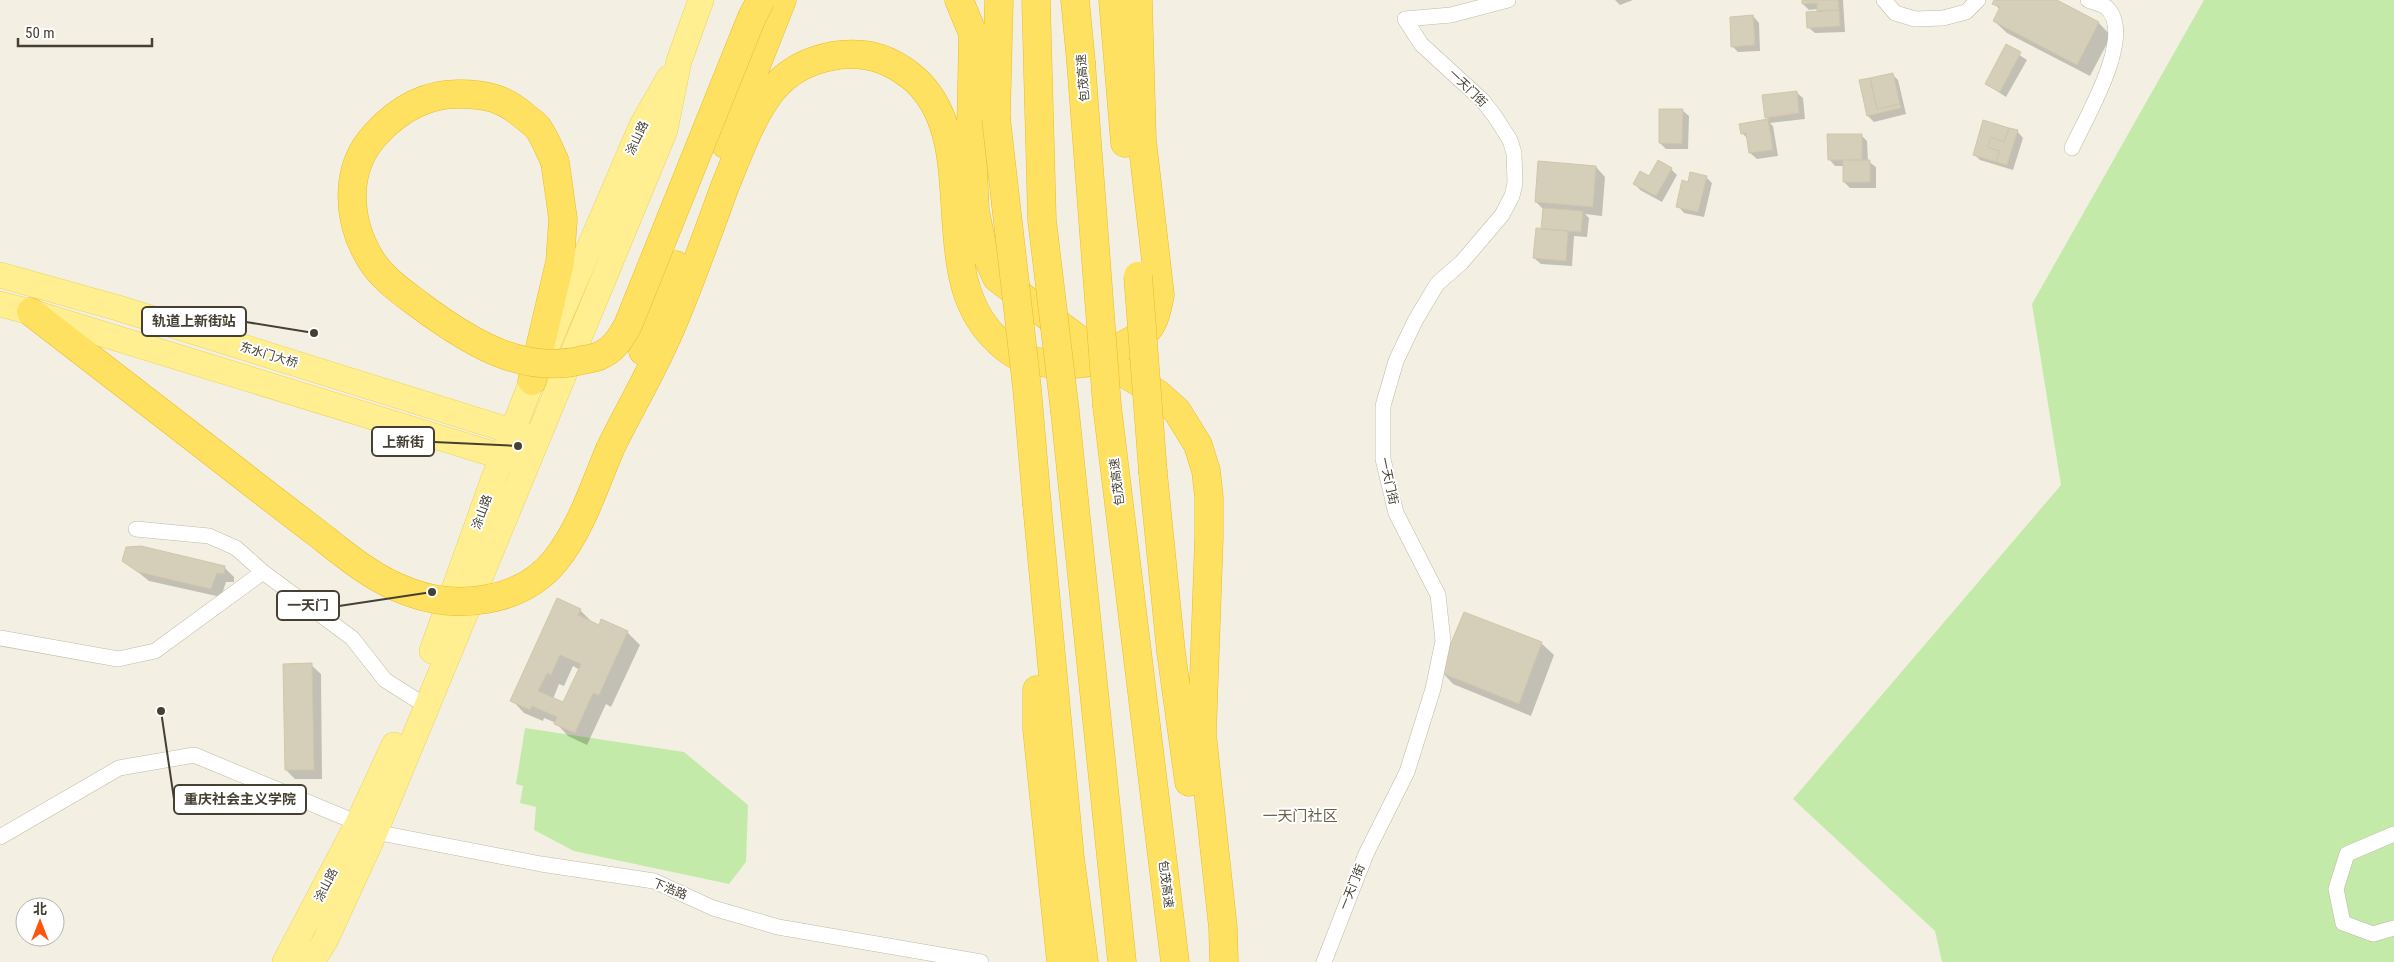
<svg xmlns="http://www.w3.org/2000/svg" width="2394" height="962" viewBox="0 0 2394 962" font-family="'Roboto Condensed','Noto Sans SC',sans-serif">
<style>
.green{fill:#c3eaa8}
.shadow{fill:#0003;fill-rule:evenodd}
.building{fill:#d5ceb8;stroke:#d0c7aa;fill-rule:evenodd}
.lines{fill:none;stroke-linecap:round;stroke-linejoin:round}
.minor-casing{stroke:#bfbaa5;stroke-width:16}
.primary-casing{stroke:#ebd458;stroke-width:26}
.motorway-casing{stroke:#e8bc28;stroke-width:29}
.minor{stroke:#fff;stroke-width:15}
.primary{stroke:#ffef90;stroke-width:25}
.motorway{stroke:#ffe162;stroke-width:28}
.motorway-bridge-casing{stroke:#e8bc28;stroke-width:29;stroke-linecap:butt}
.motorway-bridge{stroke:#ffe162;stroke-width:28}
.labels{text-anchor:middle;stroke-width:4;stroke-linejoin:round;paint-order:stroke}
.street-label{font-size:12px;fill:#454033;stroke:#fff}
.quarter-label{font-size:15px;fill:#686049;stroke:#fff}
.leader{fill:none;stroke:#454033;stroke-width:2}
.callout-dot{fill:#454033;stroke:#fff;stroke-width:2}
.callout{fill:#fff;stroke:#454033;stroke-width:2}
.callout-label{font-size:14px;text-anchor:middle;font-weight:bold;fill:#454033}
</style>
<rect width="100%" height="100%" fill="#f3f0e3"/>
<!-- green -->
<path class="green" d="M 2204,0 L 2394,0 L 2394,962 L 1942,962 L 1935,931 L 1793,799 L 2061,485 L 2032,304 Z
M 525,728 L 684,752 L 748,805 L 746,862 L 729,884 L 574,851 L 534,830 L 536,807 L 520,803 L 523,786 L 516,784 Z"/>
<!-- shadow -->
<path class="shadow" d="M 1615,0 L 1633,0 L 1620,5 Z
M 1803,0 L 1843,0 L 1845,32 L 1815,33 L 1808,27 L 1818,9 L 1809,10 L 1803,4 Z
M 1995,0 L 2054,0 L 2099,23 L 2111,36 L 2090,76 L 2007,33 L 1994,21 L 2000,10 L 1994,3 Z
M 1753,16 L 1759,23 L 1760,51 L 1738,52 L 1732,46 Z
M 2006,46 L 2027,60 L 2006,97 L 1986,84 Z
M 1892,74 L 1898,80 L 1906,114 L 1874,122 L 1868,116 Z
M 1796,92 L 1803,98 L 1805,119 L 1770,123 L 1773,126 L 1778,156 L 1757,159 L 1750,153 L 1748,139 L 1742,133 L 1741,125 L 1769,120 L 1766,117 Z
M 1682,110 L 1689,116 L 1688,149 L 1666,149 L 1660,143 Z
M 2017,131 L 2023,138 L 2013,170 L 1980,160 L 1974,154 Z
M 1861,135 L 1867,141 L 1868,161 L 1876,167 L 1876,188 L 1850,188 L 1844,182 L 1844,166 L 1835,166 L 1829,159 Z
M 1596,167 L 1605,177 L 1602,216 L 1585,214 L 1589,218 L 1587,237 L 1574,236 L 1572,266 L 1541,264 L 1534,258 L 1542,230 L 1544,210 L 1536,202 Z
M 1671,169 L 1677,175 L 1662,202 L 1640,190 L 1634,183 Z
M 1706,177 L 1712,183 L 1704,217 L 1684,213 L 1678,206 L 1689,183 Z
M 141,547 L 225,568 L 234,577 L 234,582 L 226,582 L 221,597 L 149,581 L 124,561 Z
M 580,610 L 592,622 L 599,626 L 627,632 L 640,645 L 611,707 L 606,704 L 587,745 L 568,736 L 556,723 L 544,718 L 543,721 L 524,713 L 512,700 ZM 573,666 L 580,670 L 564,704 L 553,699 L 559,684 L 564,686 Z
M 1541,643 L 1554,655 L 1531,716 L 1453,684 L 1441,671 Z
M 311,665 L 321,674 L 322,779 L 295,779 L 286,770 Z"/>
<!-- building -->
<path class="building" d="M 1802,0 L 1838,0 L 1839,10 L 1817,11 L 1817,3 L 1802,4 Z
M 1994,0 L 2057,0 L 2099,22 L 2077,65 L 1993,21 L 2000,7 L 1992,4 Z
M 1839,10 L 1840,26 L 1807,28 L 1806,12 Z
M 1753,15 L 1755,45 L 1731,47 L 1730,17 Z
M 2006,44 L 2021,52 L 2000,92 L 1985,84 Z
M 1893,73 L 1900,104 L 1877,109 L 1870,78 Z
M 1870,78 L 1877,109 L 1900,104 L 1901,108 L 1867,116 L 1859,80 Z
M 1797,91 L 1799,113 L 1765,118 L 1762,95 Z
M 1659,109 L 1683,109 L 1682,144 L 1659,143 Z
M 1768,119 L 1773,150 L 1749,153 L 1746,133 L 1741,134 L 1739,124 Z
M 1983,120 L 2009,128 L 2004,142 L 1991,137 L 1988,147 L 2000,151 L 1996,162 L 1973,155 Z
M 2009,128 L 2018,130 L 2007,165 L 1996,162 L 2000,151 L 1988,147 L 1991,137 L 2004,142 Z
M 1827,134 L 1862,134 L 1862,160 L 1828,160 Z
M 1658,160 L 1672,168 L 1656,196 L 1633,184 L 1640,171 L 1649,176 Z
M 1843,160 L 1870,160 L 1870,182 L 1843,182 Z
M 1538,161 L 1596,166 L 1593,207 L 1535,202 Z
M 1690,172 L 1707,176 L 1698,212 L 1676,207 L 1682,180 L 1688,182 Z
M 1543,208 L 1583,211 L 1581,232 L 1541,229 Z
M 1536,228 L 1568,231 L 1566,261 L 1533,258 Z
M 141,546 L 225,566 L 224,574 L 217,573 L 211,589 L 138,572 L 122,561 L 126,547 Z
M 557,598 L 581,609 L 578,615 L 599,625 L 601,619 L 628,631 L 599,695 L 593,693 L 575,733 L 554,724 L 557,717 L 532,706 L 530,710 L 510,701 ZM 560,655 L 581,664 L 563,702 L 538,691 L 547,673 L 551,675 Z
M 1464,612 L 1542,642 L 1519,704 L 1439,672 Z
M 312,663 L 314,770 L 285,770 L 283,664 Z"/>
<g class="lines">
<defs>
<path id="minor" d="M 1884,0 L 1895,13 L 1915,19 L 1943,18 L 1966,12 L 1978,0
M 2072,148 C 2085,119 2137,34 2106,7 C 2102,4 2093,2 2088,0
M 136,529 L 209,536 L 236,548 L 263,572 L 352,638 L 385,680 L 415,699
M 0,638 L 118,659 L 155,651 L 263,572
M 2394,834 L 2347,854 L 2336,889 L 2343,923 L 2373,934 L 2394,928
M 0,837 L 119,768 L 194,755 L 358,823 L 375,832 L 541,864 L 654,881 L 713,908 L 778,927 L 981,962
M 1324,962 L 1366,854 L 1407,772 L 1433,689 L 1443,641 L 1438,595 L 1396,513 L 1383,459 L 1383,406 L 1396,361 L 1415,321 L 1437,284 L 1462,262 L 1502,215 L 1512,196 L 1515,183 L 1514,153 L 1510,140 L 1494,115 L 1482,100 L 1421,44 L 1405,19 L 1451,15 L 1508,0"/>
<path id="primary" d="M 0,275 L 118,308 L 527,436
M 0,304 L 31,312 L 519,462
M 432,651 L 494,478 L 532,381 L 642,125 L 669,78
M 285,962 L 358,823 L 394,745
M 312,962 L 325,941 L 375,832 L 665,130 L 679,61 L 701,0"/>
<path id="motorway" d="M 959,0 L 973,34 L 971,128 L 975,211 L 982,245 L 997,278 L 1121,371 L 1158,394 L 1177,411 L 1198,445 L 1206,471 L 1209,497 L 1209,537 L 1202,734 L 1223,928 L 1224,962
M 1075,0 L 1081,62
M 1113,0 L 1125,143
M 996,118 L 999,0
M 725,144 L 782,0
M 31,312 L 185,431
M 643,351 L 676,265
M 532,381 L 560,262 L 563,219 L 555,162
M 1107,406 L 1175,962
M 1065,412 L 1122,962
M 610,449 C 631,406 657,363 675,318 C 693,275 709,230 725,186 C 738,155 752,114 774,88 C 795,63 832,51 864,55 C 882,57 897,65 911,76 C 986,137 926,269 994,337 C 1007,351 1019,359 1038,362 C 1054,364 1074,366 1090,362 C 1099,360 1109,353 1118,348 C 1149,332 1153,331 1160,295 L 1142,140 L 1138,0
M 1153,473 L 1171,652 L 1189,782
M 1037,505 L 1070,858 L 1084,962
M 1037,690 L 1037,729 L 1061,962"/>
</defs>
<!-- minor casing -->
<use href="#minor" class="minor-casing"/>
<!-- primary casing -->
<use href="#primary" class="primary-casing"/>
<!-- motorway casing -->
<use href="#motorway" class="motorway-casing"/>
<!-- minor -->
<use href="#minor" class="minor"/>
<!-- primary -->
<use href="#primary" class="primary"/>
<!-- motorway -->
<use href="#motorway" class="motorway"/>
<defs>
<path id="motorway-bridge" d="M 1036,0 L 1042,220 L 1065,412
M 1081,62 L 1107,406
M 996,118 L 1027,388 L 1037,505
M 555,162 C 550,151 545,138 538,128 C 535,124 529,120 524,116 C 503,98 486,94 458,94 C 425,94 398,110 376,134 C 343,169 347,221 371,260 C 382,278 401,291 418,304 C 465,339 521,376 583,360 C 589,359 596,358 601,355 C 615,349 621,337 628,325 L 752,17 L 761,0
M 1138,276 L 1153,473
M 185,431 C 229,465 272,499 317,533 C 345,555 374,580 409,592 C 456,610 521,603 555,561 C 581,529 594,487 610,449"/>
</defs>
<!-- motorway-bridge casing -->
<use href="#motorway-bridge" class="motorway-bridge-casing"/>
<!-- motorway-bridge -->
<use href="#motorway-bridge" class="motorway-bridge"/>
</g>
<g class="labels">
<!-- street labels -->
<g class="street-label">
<text transform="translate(1083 78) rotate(-95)" y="4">包茂高速</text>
<text transform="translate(1468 88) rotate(44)" y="4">一天门街</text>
<text transform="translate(637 138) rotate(-65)" y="4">涂山路</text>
<text transform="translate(269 355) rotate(17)" y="4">东水门大桥</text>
<text transform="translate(1389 481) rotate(78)" y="4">一天门街</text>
<text transform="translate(1117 482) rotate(-97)" y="4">包茂高速</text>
<text transform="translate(482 512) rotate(-70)" y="4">涂山路</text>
<text transform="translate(1166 884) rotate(83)" y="4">包茂高速</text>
<text transform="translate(326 885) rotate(-63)" y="4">涂山路</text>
<text transform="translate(1352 887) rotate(-68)" y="4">一天门街</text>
<text transform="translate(670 889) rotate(22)" y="4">下浩路</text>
</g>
<!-- quarter labels -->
<g class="quarter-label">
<text x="1300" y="821">一天门社区</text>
</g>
</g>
<!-- callouts -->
<path class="leader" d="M314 333L246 322M518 446L434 442M432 592L339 606M161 711L174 799"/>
<g class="callout-dot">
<circle cx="314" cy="333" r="5"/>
<circle cx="518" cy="446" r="5"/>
<circle cx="432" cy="592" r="5"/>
<circle cx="161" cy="711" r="5"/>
</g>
<g class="callout">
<rect x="142" y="307" width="104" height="29" rx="5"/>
<rect x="372" y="427" width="62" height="29" rx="5"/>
<rect x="277" y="591" width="62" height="29" rx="5"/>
<rect x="174" y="785" width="132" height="29" rx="5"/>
</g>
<g class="callout-label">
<text x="194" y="326">轨道上新街站</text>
<text x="403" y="447">上新街</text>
<text x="308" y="610">一天门</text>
<text x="240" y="804">重庆社会主义学院</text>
</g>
<!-- north arrow -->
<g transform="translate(40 922)"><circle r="24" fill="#ffffff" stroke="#b5b3ad"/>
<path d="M0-4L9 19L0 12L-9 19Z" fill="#ff540e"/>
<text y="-8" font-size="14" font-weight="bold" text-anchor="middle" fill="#454033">北</text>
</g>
<!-- scale -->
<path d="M18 38v8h134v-8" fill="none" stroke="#454033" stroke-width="2.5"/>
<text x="25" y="38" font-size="15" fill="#454033" stroke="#ffffff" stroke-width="4" paint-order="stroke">50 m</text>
</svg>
